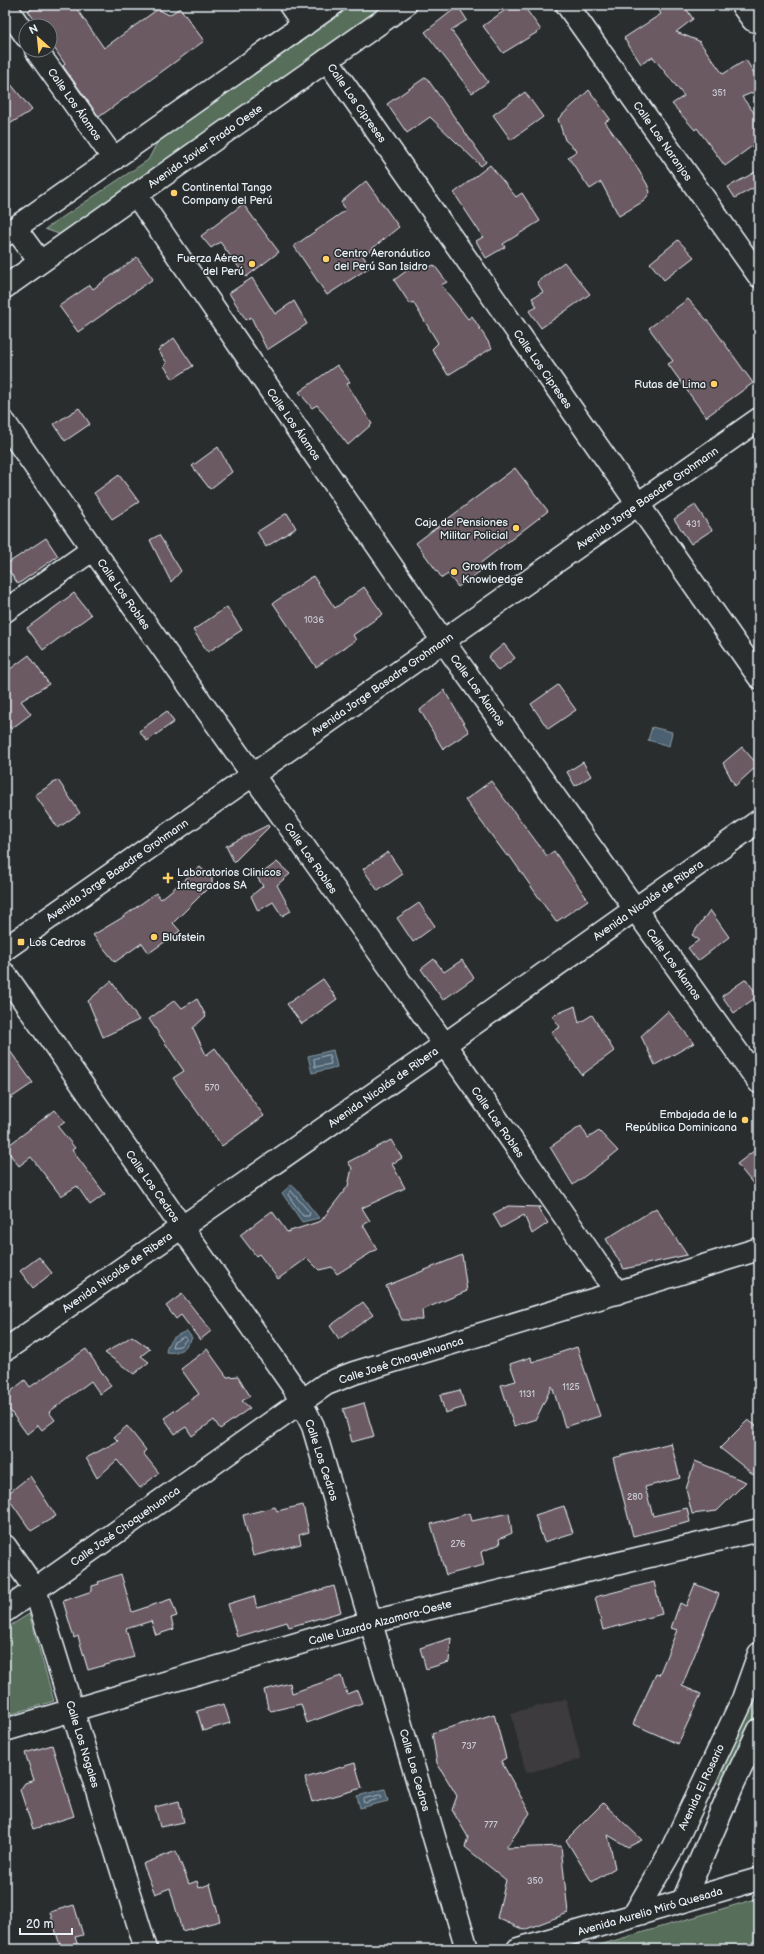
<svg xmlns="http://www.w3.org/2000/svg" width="764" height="1954" viewBox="0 0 764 1954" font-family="'Balsamiq Sans',sans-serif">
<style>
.built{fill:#3e3a3e}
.green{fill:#576e5a;stroke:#a0b0a9}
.water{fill:#4b616f;stroke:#8a9ba6}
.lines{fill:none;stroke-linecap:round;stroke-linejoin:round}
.shore{stroke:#a9b7c1;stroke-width:1}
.building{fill:#6c5a63;stroke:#e8f1f8}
.minor-casing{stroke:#e8f1f8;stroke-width:25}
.major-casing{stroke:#e8f1f8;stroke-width:25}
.minor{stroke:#2a2d2e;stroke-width:22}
.major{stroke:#2a2d2e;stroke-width:22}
.poi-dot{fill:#ffd166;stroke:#2a2d2e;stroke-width:1.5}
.labels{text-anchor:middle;stroke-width:3;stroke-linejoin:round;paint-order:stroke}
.number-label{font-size:9px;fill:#c9cbd3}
.street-label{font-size:11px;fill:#e8f1f8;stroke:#2a2d2e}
.poi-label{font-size:11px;fill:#e8f1f8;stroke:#2a2d2e;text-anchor:start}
</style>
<rect width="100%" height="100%" fill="#2a2d2e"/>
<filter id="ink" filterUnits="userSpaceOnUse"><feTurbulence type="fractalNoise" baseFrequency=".025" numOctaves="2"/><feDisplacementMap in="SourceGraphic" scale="8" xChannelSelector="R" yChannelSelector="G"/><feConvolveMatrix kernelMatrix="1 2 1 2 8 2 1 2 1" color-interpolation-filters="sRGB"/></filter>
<g filter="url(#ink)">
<!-- built -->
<path class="built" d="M 566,1699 L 581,1759 L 526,1773 L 511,1713 Z"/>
<!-- green -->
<path class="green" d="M 353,5 L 388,5 L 61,235 L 45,229 L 148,160 L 158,141 Z
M 29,1614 L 54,1701 L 5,1716 L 5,1629 Z
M 759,1668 L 759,1706 L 723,1784 L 710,1779 Z
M 759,1898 L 759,1949 L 586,1949 Z"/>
<!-- water -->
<path class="water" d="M 652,727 L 672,732 L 669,746 L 648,740 Z
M 333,1050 L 337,1067 L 312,1073 L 308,1056 Z
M 292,1184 L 319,1218 L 302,1222 L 282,1193 Z
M 187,1331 L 192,1338 C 186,1349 178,1354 166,1352 C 167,1339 177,1335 187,1331 Z
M 385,1789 L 388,1801 L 360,1808 L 357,1796 Z"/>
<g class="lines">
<!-- shore -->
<path class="shore" d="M 329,1055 L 331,1064 L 315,1067 L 314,1059 Z
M 291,1191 L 310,1213 L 309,1216 L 303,1216 L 288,1195 Z
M 184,1337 L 187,1339 L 180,1346 L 172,1347 L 173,1343 Z
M 380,1795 L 382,1796 L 381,1798 L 365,1803 L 363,1802 L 364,1799 Z"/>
</g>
<!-- building -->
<path class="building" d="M 37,5 L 74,5 L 104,48 L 158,9 L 169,15 L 180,8 L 204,41 L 99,117 L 63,66 L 65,64 L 50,42 L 50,26 L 39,26 L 28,11 Z
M 512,5 L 523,5 L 541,30 L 503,53 L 483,26 Z
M 656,5 L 684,5 L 693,19 L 676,32 L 699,41 L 723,74 L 746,60 L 759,81 L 759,90 L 742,97 L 759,119 L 759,141 L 725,166 L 697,128 L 695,130 L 672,104 L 684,96 L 653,57 L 641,64 L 624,38 L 661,14 Z
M 458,6 L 467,20 L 451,30 L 488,82 L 472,93 L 425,32 Z
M 5,77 L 32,110 L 5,127 Z
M 426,77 L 486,162 L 481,166 L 430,117 L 407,133 L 387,104 Z
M 589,90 L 610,119 L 605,122 L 633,161 L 647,184 L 650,192 L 644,201 L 619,216 L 601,182 L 590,189 L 568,157 L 577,151 L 565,140 L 558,119 Z
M 525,92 L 543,117 L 511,140 L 493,115 Z
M 490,165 L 516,197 L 522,193 L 540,221 L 503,244 L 505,247 L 486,258 L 476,241 L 483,237 L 454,193 Z
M 759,170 L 759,185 L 735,198 L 728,187 Z
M 366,181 L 399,227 L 363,256 L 370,267 L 327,295 L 294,246 L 346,210 L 341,202 Z
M 243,204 L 279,252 L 246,277 L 220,242 L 211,248 L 201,236 Z
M 678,240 L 694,257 L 664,280 L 650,263 Z
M 137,257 L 153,279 L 78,332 L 59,306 L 90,285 L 93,289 Z
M 564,262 L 590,294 L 541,328 L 529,311 L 537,307 L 532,298 L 543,292 L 537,282 Z
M 416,264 L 419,268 L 426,264 L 429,267 L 434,265 L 447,282 L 441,285 L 468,319 L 472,316 L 492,348 L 448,375 L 432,349 L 438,343 L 413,302 L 410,304 L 394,280 Z
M 252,278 L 275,314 L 294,301 L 307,324 L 267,350 L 251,317 L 246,320 L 229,293 Z
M 688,299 L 712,326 L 753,383 L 706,417 L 668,364 L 673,361 L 649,328 Z
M 174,338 L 193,366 L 173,379 L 164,366 L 167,363 L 158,350 Z
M 337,365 L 350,382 L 347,384 L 372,424 L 348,445 L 317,405 L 312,408 L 299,392 Z
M 79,408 L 90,424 L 65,441 L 54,424 Z
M 218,447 L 232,472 L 210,489 L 192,466 Z
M 515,468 L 548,511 L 478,565 L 482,570 L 458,587 L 448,574 L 442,578 L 416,543 Z
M 119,475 L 139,502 L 112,519 L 94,493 Z
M 695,505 L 712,530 L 691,544 L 674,519 Z
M 287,513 L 296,528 L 266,547 L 257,532 Z
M 159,535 L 181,571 L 171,582 L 150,540 Z
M 46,538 L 58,556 L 18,584 L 5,565 Z
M 313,576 L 335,608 L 364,587 L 383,614 L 353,635 L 356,640 L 316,667 L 273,603 Z
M 74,593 L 91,615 L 43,650 L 27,628 Z
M 227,607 L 242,630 L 208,652 L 193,630 Z
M 504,644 L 515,658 L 498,671 L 488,657 Z
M 29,655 L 49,684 L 21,701 L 31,714 L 11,729 L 5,721 L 5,673 Z
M 558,685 L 576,710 L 548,729 L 531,704 Z
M 444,690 L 469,732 L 443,749 L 420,710 Z
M 167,711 L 174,722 L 147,741 L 139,731 Z
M 742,747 L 758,765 L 735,786 L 723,763 Z
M 583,762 L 591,776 L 575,786 L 567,772 Z
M 58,780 L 80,813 L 58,828 L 35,795 Z
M 491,781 L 547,856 L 554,851 L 588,900 L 556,922 L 509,855 L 507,856 L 465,800 Z
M 268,825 L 269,827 L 234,862 L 226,846 Z
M 388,852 L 403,874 L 378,891 L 363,869 Z
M 277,862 L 290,874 L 277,885 L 291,911 L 282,916 L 273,902 L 258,911 L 251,896 L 263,886 L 257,877 Z
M 200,867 L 212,878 L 212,884 L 173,923 L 180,931 L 149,953 L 142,943 L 115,962 L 93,935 L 120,919 L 156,893 L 161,899 Z
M 419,903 L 435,926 L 413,942 L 397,918 Z
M 710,910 L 729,937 L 698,961 L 688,948 L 699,940 L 692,935 Z
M 434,959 L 444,972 L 462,960 L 474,978 L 443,1000 L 421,969 Z
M 323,979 L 337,999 L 302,1024 L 287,1004 Z
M 746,979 L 758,996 L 734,1013 L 722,996 Z
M 111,981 L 139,1020 L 103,1037 L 88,1001 Z
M 197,999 L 206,1016 L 193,1028 L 206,1055 L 215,1048 L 264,1116 L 222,1146 L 173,1078 L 184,1071 L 149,1019 L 175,1000 L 182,1008 Z
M 575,1006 L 579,1023 L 592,1015 L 614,1051 L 582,1075 L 551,1032 L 560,1027 L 552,1016 Z
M 668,1011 L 694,1043 L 655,1065 L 641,1036 Z
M 5,1044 L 33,1083 L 5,1102 Z
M 55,1110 L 65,1122 L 58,1127 L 75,1148 L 72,1150 L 105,1194 L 90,1205 L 77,1186 L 61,1196 L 31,1157 L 19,1166 L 5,1148 Z
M 581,1126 L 588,1138 L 599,1131 L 618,1151 L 573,1185 L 550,1147 Z
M 391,1140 L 402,1158 L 392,1164 L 405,1188 L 362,1208 L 370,1221 L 363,1225 L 377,1249 L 337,1274 L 332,1267 L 319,1270 L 307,1258 L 278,1279 L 259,1254 L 256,1256 L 240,1235 L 272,1211 L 287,1232 L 321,1221 L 348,1186 L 352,1168 L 348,1162 Z
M 759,1147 L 759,1191 L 737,1164 Z
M 508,1206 L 541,1207 L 538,1208 L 548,1223 L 532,1234 L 524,1215 L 501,1228 L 493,1214 Z
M 656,1208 L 687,1255 L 624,1269 L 606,1239 Z
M 462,1255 L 467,1291 L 422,1310 L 423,1320 L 402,1320 L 386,1286 Z
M 39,1257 L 52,1273 L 33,1288 L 20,1271 Z
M 182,1294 L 211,1331 L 200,1340 L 181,1315 L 176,1319 L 166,1306 Z
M 363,1302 L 373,1315 L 339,1339 L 330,1326 Z
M 132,1336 L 150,1349 L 141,1356 L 149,1362 L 134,1374 L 105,1353 Z
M 577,1347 L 600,1416 L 565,1427 L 552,1386 L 536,1419 L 514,1426 L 501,1385 L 516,1381 L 510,1364 L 531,1357 L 532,1362 Z
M 86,1349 L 111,1386 L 100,1394 L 91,1381 L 49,1412 L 55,1420 L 42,1430 L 38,1425 L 27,1434 L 5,1404 L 5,1396 L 25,1380 L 30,1387 Z
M 207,1349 L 227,1377 L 238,1376 L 250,1396 L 242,1401 L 250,1408 L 220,1429 L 214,1420 L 192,1436 L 186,1427 L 175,1434 L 164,1418 L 199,1394 L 181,1369 Z
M 460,1390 L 465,1407 L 445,1413 L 440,1395 Z
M 364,1403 L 374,1436 L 352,1442 L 343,1409 Z
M 748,1420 L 759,1428 L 759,1479 L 720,1448 Z
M 127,1426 L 146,1450 L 143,1453 L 159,1473 L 140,1488 L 117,1460 L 97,1478 L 86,1458 L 118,1441 L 114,1437 Z
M 671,1443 L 680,1478 L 645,1487 L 653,1516 L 687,1508 L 690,1522 L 633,1536 L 613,1458 Z
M 695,1461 L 746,1482 L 717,1511 L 692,1514 L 686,1489 Z
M 30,1476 L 56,1516 L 31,1531 L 6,1495 Z
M 303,1505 L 309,1532 L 299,1535 L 301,1544 L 253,1556 L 243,1515 L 275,1507 L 277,1511 Z
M 564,1506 L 573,1533 L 544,1542 L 535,1515 Z
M 470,1513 L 472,1521 L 509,1513 L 512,1533 L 499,1539 L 500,1544 L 481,1552 L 484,1565 L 446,1575 L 431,1524 Z
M 121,1574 L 132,1612 L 171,1599 L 177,1616 L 171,1618 L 174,1629 L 156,1635 L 151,1621 L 126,1629 L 134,1657 L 88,1670 L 78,1636 L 74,1638 L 63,1601 L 92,1591 L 92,1586 L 99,1584 L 98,1582 Z
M 654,1582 L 662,1614 L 603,1630 L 595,1597 Z
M 695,1584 L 719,1594 L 682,1686 L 701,1694 L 678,1744 L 633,1724 L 656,1674 L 659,1675 L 677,1630 L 671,1628 L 680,1603 L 686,1606 Z
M 334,1586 L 341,1612 L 289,1627 L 287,1622 L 237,1637 L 228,1604 L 254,1596 L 257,1608 Z
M 451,1638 L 449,1662 L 426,1669 L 420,1648 Z
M 341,1676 L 347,1694 L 357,1690 L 362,1703 L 307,1723 L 301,1704 L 271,1711 L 268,1708 L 264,1690 L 290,1683 L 292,1693 Z
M 224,1704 L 230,1723 L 203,1731 L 197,1711 Z
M 494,1714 L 506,1758 L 501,1761 L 530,1813 L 506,1848 L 561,1846 L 568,1913 L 524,1930 L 497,1918 L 506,1880 L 465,1847 L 468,1837 L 452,1810 L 457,1796 L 437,1763 L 432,1733 Z
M 52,1745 L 74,1816 L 33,1829 L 20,1790 L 25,1783 L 34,1780 L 25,1753 Z
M 355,1763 L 362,1788 L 312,1802 L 305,1778 Z
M 179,1801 L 184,1822 L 160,1827 L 155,1807 Z
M 603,1803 L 642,1840 L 628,1847 L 608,1835 L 615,1868 L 592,1882 L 566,1840 Z
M 176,1851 L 189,1884 L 197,1881 L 199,1888 L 210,1884 L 220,1921 L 182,1931 L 170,1888 L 155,1894 L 143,1864 Z
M 74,1905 L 83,1935 L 75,1937 L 79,1949 L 61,1949 L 50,1912 Z"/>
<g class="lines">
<defs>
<path id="minor" d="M 290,5 L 304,25
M 567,5 L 759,276
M 742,5 L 753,20 L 759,22
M 5,6 L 26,36
M 36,50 L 114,159
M 327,60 L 759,677
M 136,195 L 443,641 L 759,1082
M 5,423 C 206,715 418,1000 617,1293
M 5,611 L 92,550
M 5,949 L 759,419
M 5,974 L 294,1388 L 313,1426 L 467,1949
M 5,1350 L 444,1045 L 759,821
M 5,1546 L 35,1589 L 146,1949
M 5,1611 L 326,1384 L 354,1373 L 759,1249
M 5,1730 L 371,1622 L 759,1530
M 683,1901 L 734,1782 L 759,1730
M 634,1915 L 672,1849 L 743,1699 L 759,1654"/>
<path id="major" d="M 15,228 L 40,262
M 5,235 L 332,5
M 5,287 L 405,5
M 518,1949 L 759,1879"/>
</defs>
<!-- minor casing -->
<use href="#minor" class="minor-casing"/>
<!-- major casing -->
<use href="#major" class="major-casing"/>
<!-- minor -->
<use href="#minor" class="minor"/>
<!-- major -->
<use href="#major" class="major"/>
</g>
</g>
<!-- markers -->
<g class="poi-dot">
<circle cx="174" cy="193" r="4"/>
<circle cx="326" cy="259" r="4"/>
<circle cx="252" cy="264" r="4"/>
<circle cx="714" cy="384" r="4"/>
<circle cx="516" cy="528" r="4"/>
<circle cx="454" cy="572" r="4"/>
<path d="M166 872h4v4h4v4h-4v4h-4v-4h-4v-4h4z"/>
<circle cx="154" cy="937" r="4"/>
<rect x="17" y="938" width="8" height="8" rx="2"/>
<circle cx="745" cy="1120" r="4"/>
</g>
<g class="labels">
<!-- number labels -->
<g class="number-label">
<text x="719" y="96">351</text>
<text x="693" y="527">431</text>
<text x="314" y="623">1036</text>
<text x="212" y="1091">570</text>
<text x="571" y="1390">1125</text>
<text x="527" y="1397">1131</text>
<text x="635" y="1500">280</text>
<text x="458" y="1547">276</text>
<text x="469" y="1749">737</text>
<text x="491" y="1828">777</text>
<text x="535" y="1884">350</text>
</g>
<!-- street labels -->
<g class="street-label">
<text transform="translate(357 103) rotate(55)" y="4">Calle Los Cipreses</text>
<text transform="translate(75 104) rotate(55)" y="4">Calle Los Álamos</text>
<text transform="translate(663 141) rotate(55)" y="4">Calle Los Naranjos</text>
<text transform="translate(205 146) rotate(-35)" y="4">Avenida Javier Prado Oeste</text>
<text transform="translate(543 369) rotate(55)" y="4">Calle Los Cipreses</text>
<text transform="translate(294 424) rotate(55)" y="4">Calle Los Álamos</text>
<text transform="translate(647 498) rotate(-35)" y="4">Avenida Jorge Basadre Grohmann</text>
<text transform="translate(124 594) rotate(55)" y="4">Calle Los Robles</text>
<text transform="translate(382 684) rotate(-35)" y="4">Avenida Jorge Basadre Grohmann</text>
<text transform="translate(478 690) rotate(54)" y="4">Calle Los Álamos</text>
<text transform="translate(311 858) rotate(55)" y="4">Calle Los Robles</text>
<text transform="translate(117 870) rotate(-35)" y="4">Avenida Jorge Basadre Grohmann</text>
<text transform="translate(648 900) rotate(-35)" y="4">Avenida Nicolás de Ribera</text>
<text transform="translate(674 964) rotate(54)" y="4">Calle Los Álamos</text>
<text transform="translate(383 1087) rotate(-35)" y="4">Avenida Nicolás de Ribera</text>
<text transform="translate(498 1122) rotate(55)" y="4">Calle Los Robles</text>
<text transform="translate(153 1186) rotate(55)" y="4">Calle Los Cedros</text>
<text transform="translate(117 1272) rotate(-35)" y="4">Avenida Nicolás de Ribera</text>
<text transform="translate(401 1360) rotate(-18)" y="4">Calle José Choquehuanca</text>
<text transform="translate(322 1460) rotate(72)" y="4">Calle Los Cedros</text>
<text transform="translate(125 1526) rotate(-35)" y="4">Calle José Choquehuanca</text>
<text transform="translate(380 1622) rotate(-15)" y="4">Calle Lizardo Alzamora-Oeste</text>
<text transform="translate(83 1744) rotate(73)" y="4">Calle Los Nogales</text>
<text transform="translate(415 1770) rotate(74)" y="4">Calle Los Cedros</text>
<text transform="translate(701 1787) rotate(-65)" y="4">Avenida El Rosario</text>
<text transform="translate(650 1911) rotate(-16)" y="4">Avenida Aurelio Miró Quesada</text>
</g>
<!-- poi labels -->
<g class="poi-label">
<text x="182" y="191">Continental Tango<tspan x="182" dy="13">Company del Perú</tspan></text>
<text x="334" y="257">Centro Aeronáutico<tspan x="334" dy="13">del Perú San Isidro</tspan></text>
<text x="244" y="262" text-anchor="end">Fuerza Aérea<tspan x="244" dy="13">del Perú</tspan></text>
<text x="706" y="388" text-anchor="end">Rutas de Lima</text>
<text x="508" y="526" text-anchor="end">Caja de Pensiones<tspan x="508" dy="13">Militar Policial</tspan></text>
<text x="462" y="570">Growth from<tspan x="462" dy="13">Knowloedge</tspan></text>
<text x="177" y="876">Laboratorios Clinicos<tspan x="177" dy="13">Integrados SA</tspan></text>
<text x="162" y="941">Blufstein</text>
<text x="29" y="946">Los Cedros</text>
<text x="737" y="1118" text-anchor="end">Embajada de la<tspan x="737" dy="13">República Dominicana</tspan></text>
</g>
</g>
<!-- margin -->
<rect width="764" height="1954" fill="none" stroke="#2a2d2e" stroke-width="20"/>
<rect x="10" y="10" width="744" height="1934" fill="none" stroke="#e8f1f8" stroke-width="1.5" filter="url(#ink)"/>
<!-- north arrow -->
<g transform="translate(38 38) rotate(333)"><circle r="19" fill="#2a2d2e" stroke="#767b7f"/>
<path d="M0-3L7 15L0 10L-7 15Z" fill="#ffd166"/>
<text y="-6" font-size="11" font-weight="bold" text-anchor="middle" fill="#e8f1f8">N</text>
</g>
<!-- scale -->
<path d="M20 1928v6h52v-6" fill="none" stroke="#e8f1f8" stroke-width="2"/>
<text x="26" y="1928" font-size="12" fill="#e8f1f8" stroke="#2a2d2e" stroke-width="3" paint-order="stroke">20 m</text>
</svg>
